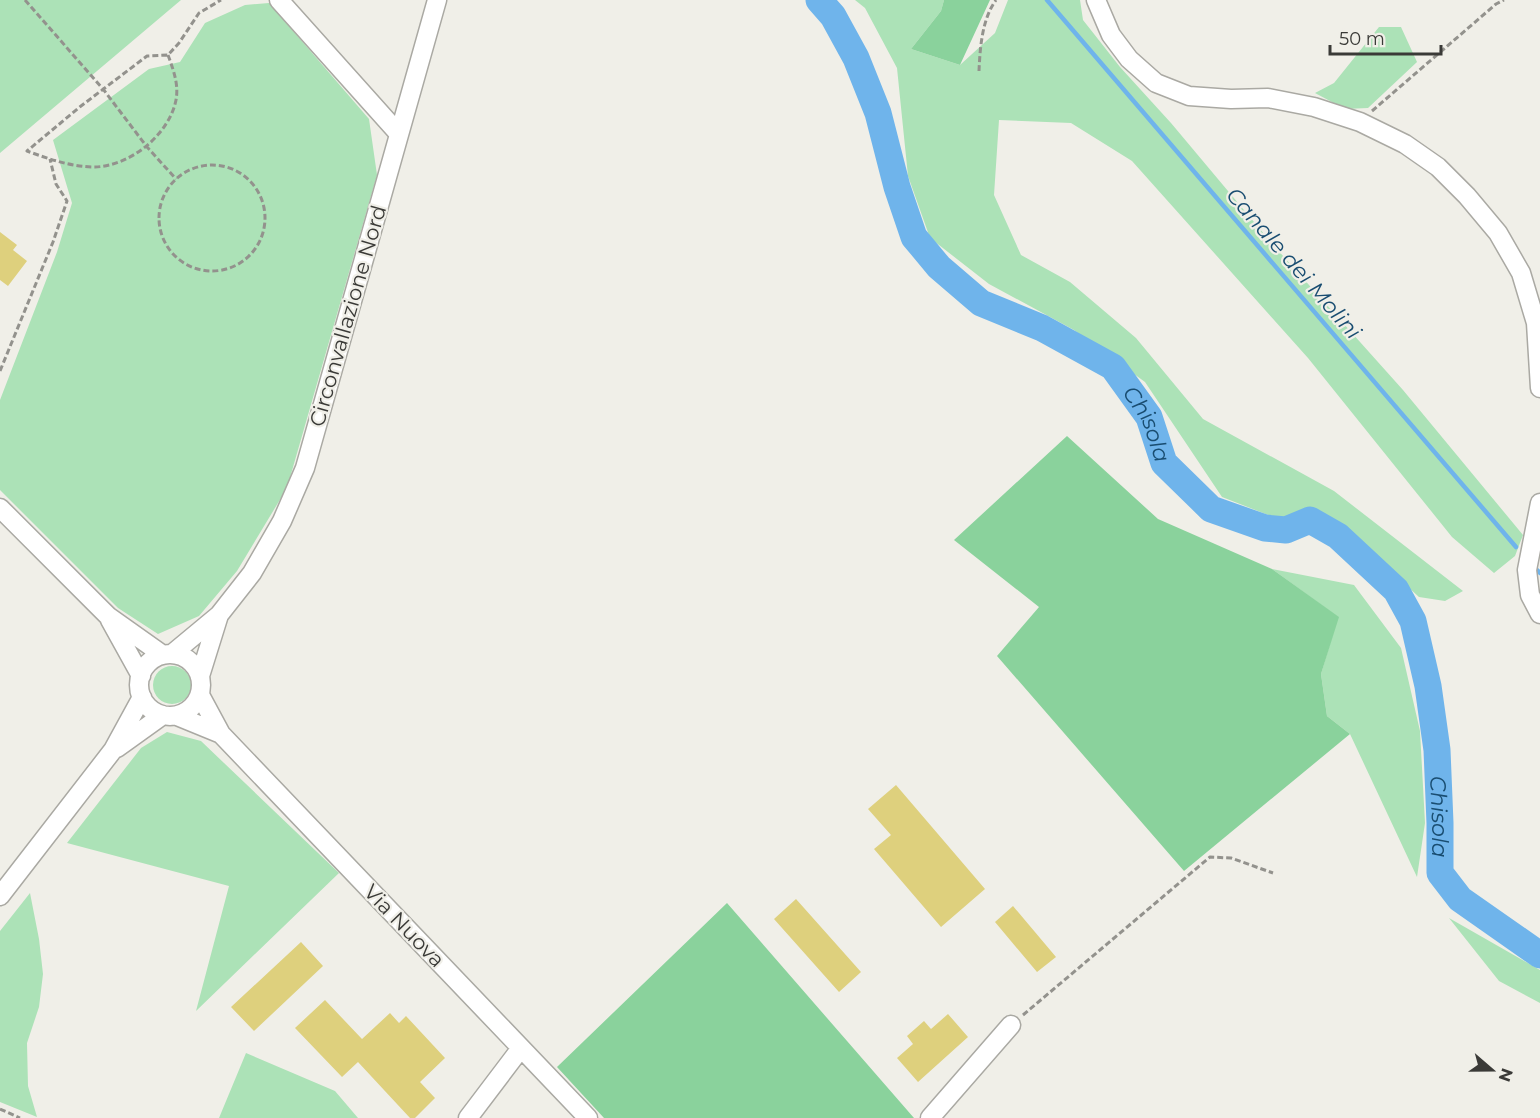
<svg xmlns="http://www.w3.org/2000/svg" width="1540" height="1118" viewBox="0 0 1540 1118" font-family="Montserrat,sans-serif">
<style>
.green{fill:#ace2b7}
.forest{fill:#8ad29c}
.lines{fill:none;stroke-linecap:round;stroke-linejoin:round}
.stream{stroke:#6fb4eb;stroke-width:4.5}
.river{stroke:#6fb4eb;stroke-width:27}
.building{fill:#ded07d}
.minor-casing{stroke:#aaa9a3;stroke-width:21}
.path{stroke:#93928d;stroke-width:3;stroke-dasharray:6 3;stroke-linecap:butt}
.minor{stroke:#fff;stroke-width:18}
.labels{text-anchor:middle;stroke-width:4.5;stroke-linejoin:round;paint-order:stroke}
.street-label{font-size:21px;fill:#3a3a37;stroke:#f0efe8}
.water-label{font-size:22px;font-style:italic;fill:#194d71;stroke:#f0efe8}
</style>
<rect width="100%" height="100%" fill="#f0efe8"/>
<!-- green -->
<path class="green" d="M 0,0 L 181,0 L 0,153 Z
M 855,0 L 944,0 L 941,11 L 911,49 L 960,65 L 995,33 L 1008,0 L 1080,0 L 1083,20 L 1120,67 L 1171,123 L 1275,247 L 1403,390 L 1523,535 L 1515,556 L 1494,573 L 1452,537 L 1308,358 L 1132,161 L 1071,123 L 999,120 L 994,195 L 1021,255 L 1070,282 L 1136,338 L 1203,419 L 1334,491 L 1463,591 L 1445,601 L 1419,597 L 1341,526 L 1311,513 L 1281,520 L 1222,497 L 1145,382 L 1074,330 L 989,284 L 930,238 L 908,176 L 897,68 L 865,8 Z
M 269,3 L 369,119 L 377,175 L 287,488 L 237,571 L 199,616 L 158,634 L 118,608 L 0,490 L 0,400 L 57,252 L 72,203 L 53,140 L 149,69 L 180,62 L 205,23 L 245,5 Z
M 1379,27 L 1401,27 L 1417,62 L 1368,108 L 1345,109 L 1315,93 L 1334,83 Z
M 1272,569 L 1354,585 L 1401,648 L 1420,731 L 1425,823 L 1417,877 L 1350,734 L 1327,716 L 1321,674 L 1338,617 Z
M153 685a19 19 0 1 1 38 0a19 19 0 1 1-38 0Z
M 167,732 L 201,741 L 339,873 L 196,1011 L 229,886 L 67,843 L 141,748 Z
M 30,893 L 39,939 L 43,974 L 39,1007 L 27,1043 L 28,1086 L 37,1117 L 0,1102 L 0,931 Z
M 1449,918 L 1540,970 L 1540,1003 L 1499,981 Z
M 246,1053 L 335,1091 L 358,1118 L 219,1118 Z"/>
<!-- forest -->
<path class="forest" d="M 944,0 L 990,0 L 960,65 L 911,49 L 941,11 Z
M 1067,436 L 1158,519 L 1272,569 L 1339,617 L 1321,674 L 1327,716 L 1350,734 L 1184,871 L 997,656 L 1039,607 L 954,540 Z
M 727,903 L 914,1118 L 604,1118 L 557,1067 Z"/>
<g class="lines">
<!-- stream -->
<path class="stream" d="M 1047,0 L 1516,547
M 1537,570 L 1540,573"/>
<!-- river -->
<path class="river" id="s1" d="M 819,0 L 833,16 L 856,58 L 878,113 L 897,187 L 914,237 L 939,267 L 981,303 L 1042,328 L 1113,367 L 1149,417 L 1164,463 L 1211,509 L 1265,528 L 1286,530 L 1310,520 L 1338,536 L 1396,590 L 1413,621 L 1428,686 L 1437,750 L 1440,823 L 1440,873 L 1460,899 L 1540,955"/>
</g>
<!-- building -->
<path class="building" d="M 0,232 L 17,245 L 13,250 L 27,261 L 8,286 L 0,280 Z
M 896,785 L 985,889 L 941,927 L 874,849 L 891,835 L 868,809 Z
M 796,899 L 861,972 L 839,992 L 774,919 Z
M 1013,906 L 1056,957 L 1037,972 L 995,922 Z
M 301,942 L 323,966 L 254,1031 L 231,1007 Z
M 325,1000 L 362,1039 L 390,1013 L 399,1023 L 406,1016 L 445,1058 L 420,1082 L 435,1098 L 415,1118 L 410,1118 L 358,1062 L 342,1077 L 295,1028 Z
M 948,1014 L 968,1037 L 918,1082 L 897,1058 L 913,1044 L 907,1036 L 924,1021 L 931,1029 Z"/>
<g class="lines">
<defs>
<path id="minor" d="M 279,0 L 399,134
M 1096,0 L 1111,35 L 1129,59 L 1156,83 L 1189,96 L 1231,99 L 1268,98 L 1314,107 L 1360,122 L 1405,144 L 1438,167 L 1467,196 L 1498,233 L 1521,273 L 1536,323 L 1540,388
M 1540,503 L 1527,570 L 1530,595 L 1540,614
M 0,508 L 108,616 L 163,655
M 110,620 L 141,676
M 172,654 L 219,615 L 252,573 L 282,521 L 305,468 L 437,0
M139 685a31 31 0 1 1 62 0a31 31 0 1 1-62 0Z
M 200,676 L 219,615
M 200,695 L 221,734 L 588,1118
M 177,716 L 221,734
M 117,748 L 163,715
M 0,896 L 113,750 L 142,697
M 468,1118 L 521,1048
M 930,1118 L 1011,1025"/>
</defs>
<!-- minor casing -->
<use href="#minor" class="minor-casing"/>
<!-- path -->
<path class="path" d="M 25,0 L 103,89 L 147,147 L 176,179
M 168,55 C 173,69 179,84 176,100 C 169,135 130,166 95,167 C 71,167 49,159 27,151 L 81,106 L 147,56 L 168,55 L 179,43 L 199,13 L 221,0
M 979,71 C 980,48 982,19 996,0
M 1372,111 L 1496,4 L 1504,0
M159 218a53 53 0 1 1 106 0a53 53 0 1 1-106 0Z
M 0,371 L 53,242 L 67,201 L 56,184 L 50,159
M 1023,1015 L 1210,857 L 1231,858 L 1273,873
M 0,1109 L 20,1118"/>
<!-- minor -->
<use href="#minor" class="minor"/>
</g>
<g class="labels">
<!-- street labels -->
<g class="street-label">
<text transform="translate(348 316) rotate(-74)" y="7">Circonvallazione Nord</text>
<text transform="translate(404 926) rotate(46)" y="7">Via Nuova</text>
</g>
<!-- water labels -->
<g class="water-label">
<text transform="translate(1294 263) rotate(49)" y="8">Canale dei Molini</text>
<text dy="8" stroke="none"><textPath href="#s1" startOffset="566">Chisola</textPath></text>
<text dy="8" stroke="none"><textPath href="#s1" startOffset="1124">Chisola</textPath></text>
</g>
</g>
<!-- north arrow -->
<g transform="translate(1492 1070) rotate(110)" stroke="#f0efe8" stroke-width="4.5" paint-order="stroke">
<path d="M0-4.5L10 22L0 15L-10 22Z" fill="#3a3a37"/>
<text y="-9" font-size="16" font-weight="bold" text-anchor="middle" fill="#3a3a37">N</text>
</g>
<!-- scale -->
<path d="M1330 45v9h111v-9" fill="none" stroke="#3a3a37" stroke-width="3"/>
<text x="1339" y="45" font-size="18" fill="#3a3a37" stroke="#f0efe8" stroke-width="4.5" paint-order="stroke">50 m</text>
</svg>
